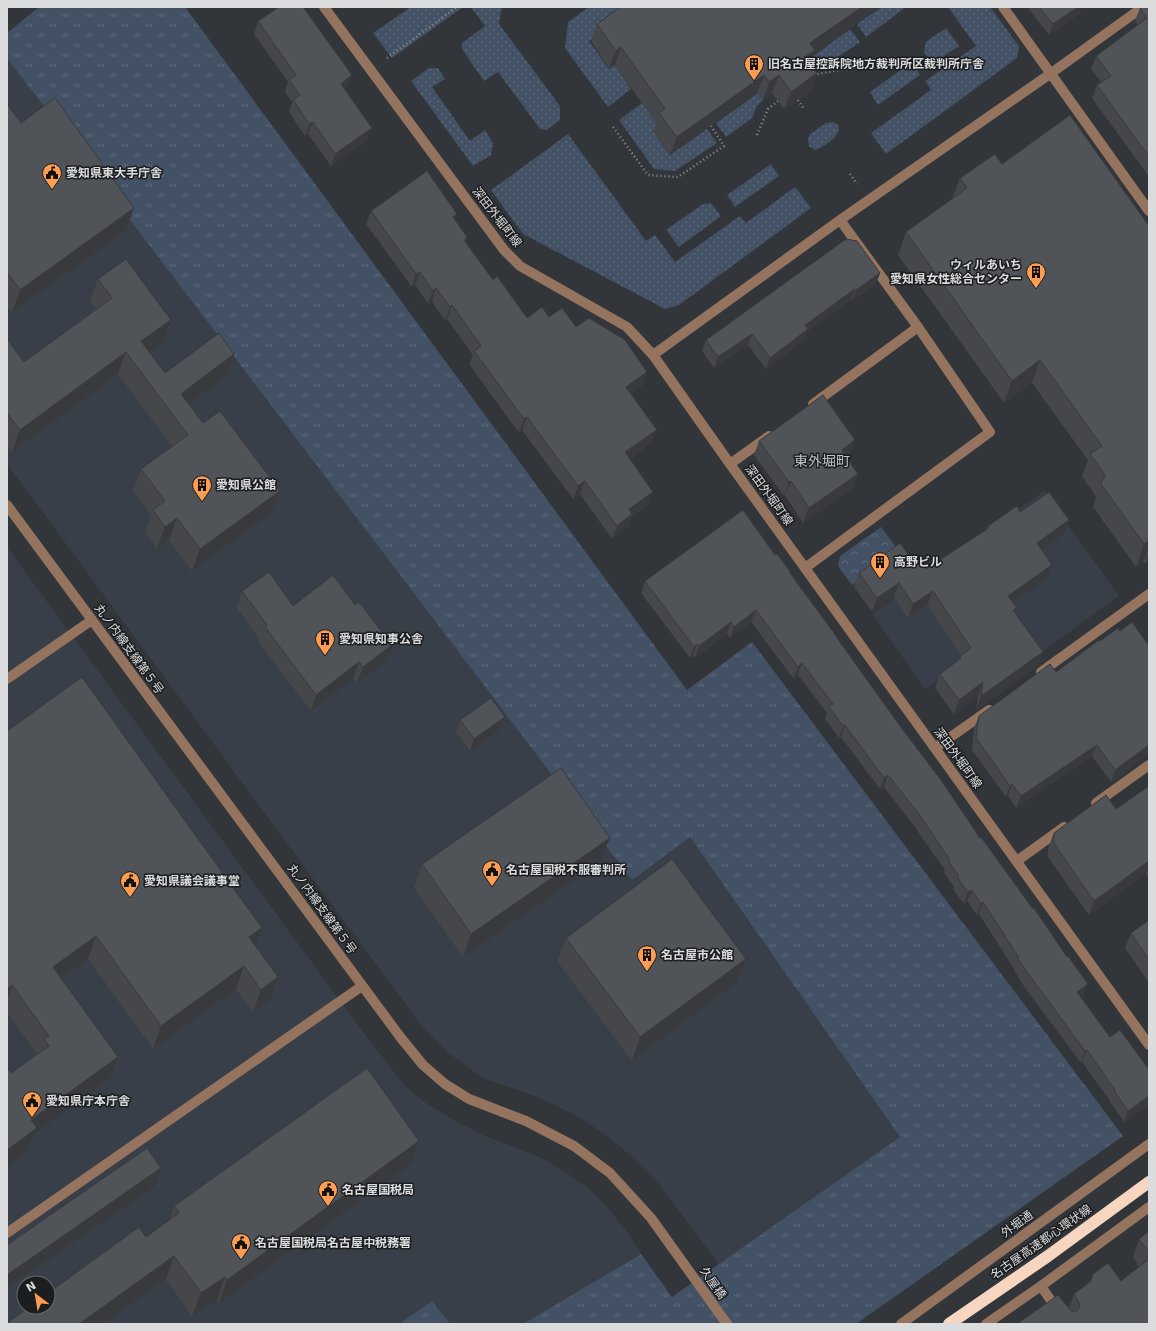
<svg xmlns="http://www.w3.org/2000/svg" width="1156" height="1331" viewBox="0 0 1156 1331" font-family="'DejaVu Sans','Noto Sans JP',sans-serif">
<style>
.built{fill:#393f49;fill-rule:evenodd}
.grass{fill:url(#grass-tufts)}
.park{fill:url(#park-crowns)}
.garden{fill:url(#garden-dots)}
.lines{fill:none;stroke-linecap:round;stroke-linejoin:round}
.path{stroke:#8e9093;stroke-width:2.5;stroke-dasharray:1 3;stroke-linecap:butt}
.minor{stroke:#94745e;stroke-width:10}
.highway{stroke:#f6d6c0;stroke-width:12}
.wall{fill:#45474b}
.shaded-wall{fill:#383a3d}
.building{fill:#505357;stroke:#383a3d}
.labels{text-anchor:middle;stroke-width:3;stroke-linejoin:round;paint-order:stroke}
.poi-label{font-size:12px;font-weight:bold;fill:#dadcde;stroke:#1b1d1f;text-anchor:start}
.street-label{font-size:12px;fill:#dadcde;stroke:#1b1d1f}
.quarter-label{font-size:14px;fill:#bec2c7;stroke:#1b1d1f}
</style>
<defs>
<pattern id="grass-tufts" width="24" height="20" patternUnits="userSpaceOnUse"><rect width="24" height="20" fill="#435165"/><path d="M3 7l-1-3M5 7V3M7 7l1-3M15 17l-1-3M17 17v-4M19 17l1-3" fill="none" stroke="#5e697b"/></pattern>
<pattern id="park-crowns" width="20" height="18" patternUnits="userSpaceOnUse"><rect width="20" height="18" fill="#435165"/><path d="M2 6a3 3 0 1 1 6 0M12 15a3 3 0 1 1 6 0" fill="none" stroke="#5e697b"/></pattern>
<pattern id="garden-dots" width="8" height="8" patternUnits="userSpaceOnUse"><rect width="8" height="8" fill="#435165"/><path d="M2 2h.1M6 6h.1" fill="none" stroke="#5e697b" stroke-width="1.8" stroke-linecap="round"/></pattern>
</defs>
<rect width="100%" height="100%" fill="#323539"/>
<!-- built -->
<path class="built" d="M 7,58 L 632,879 L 690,837 L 900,1137 L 719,1265 L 659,1184 L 631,1156 L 605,1134 L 575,1115 L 540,1098 L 483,1078 L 447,1052 L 421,1025 L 7,464 Z
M 1044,491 L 1119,596 L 1039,654 L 1016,624 L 925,689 L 872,614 Z
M 7,547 L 366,1036 L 406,1087 L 423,1101 L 450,1118 L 480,1134 L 542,1158 L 564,1171 L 587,1187 L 605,1204 L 628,1233 L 641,1254 L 523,1324 L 450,1324 L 432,1301 L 399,1324 L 7,1324 ZM 24,1283 L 48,1283 L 48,1307 L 24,1307 Z"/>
<!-- grass -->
<path class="grass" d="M 39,7 L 185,7 L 687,690 L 752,642 L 1123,1136 L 856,1324 L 523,1324 L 641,1254 L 672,1297 L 900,1137 L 690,837 L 632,880 L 7,58 L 7,33 Z
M 432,1301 L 450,1324 L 399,1324 Z"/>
<!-- park -->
<path class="park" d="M 881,527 L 899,551 L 852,585 L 838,566 L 840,556 Z"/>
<!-- garden -->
<path class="garden" d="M 411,7 L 463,7 L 392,58 L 373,33 Z
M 471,7 L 502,7 L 499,24 L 560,106 L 560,120 L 547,130 L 540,129 L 498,72 L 484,81 L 462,49 L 462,43 L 485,26 Z
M 589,7 L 646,7 L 624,17 L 589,41 L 609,69 L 615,65 L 631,89 L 608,107 L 565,48 L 568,22 Z
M 882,7 L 906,7 L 866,37 L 857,24 Z
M 948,7 L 990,7 L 1019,46 L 1017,58 L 886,154 L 871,133 L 931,90 L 925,81 L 976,46 Z
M 946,28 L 959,46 L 932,64 L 924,52 L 926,42 Z
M 850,29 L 860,42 L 835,59 L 820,60 L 809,67 L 805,62 Z
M 912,62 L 920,75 L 878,105 L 870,92 Z
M 429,68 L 438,68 L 445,79 L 432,87 L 470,141 L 485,130 L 493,143 L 491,155 L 473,166 L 411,81 Z
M 758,93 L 763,100 L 757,106 L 752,118 L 726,137 L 716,123 Z
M 642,103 L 659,126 L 653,131 L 670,155 L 707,129 L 717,143 L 675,171 L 654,169 L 619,120 Z
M 833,122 L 838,125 L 839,130 C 835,140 825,146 815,150 L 809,146 L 808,139 L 810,134 L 826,123 Z
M 568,134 L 646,241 L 655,235 L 675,262 L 740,216 L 746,223 L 795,187 L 811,208 L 679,305 L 665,309 L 523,234 L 491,190 Z
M 771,164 L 779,176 L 735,207 L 727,195 Z
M 711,203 L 721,216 L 679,247 L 666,230 L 703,204 Z"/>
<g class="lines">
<!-- path -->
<path class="path" d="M 387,58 L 457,7
M 814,76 L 818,74 L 845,69
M 798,100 L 804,109
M 613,127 L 648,175 L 678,177 L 724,146 L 711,126
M 757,135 L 768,109 L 778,101
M 850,174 L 857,184"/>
<!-- minor -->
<path class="minor" d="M 324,7 L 504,250 L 520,266 L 627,327 L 653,355 L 730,464 L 1149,1045
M 1003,7 L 1149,211
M 653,355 L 840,220 L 1050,74 L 1143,7
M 813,404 L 918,327
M 730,464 L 769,436
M 7,505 L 401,1038 L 423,1065 L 445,1084 L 469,1099 L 526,1121 L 574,1146 L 610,1173 L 651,1218 L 727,1324
M 805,568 L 990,432 L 918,327 L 840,220
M 1041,672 L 1149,594
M 7,679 L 92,620
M 935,748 L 989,710
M 1096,803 L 1149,765
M 1017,861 L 1064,827
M 7,1233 L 362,986
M 1041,1286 L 1067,1324
M 901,1324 L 1149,1144
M 986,1324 L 1041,1286 L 1149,1207"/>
<!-- highway -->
<path class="highway" d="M 949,1324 L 1048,1256 L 1149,1182"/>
</g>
<!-- wall -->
<path class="wall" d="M 1027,7 L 1082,7 L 1079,14 L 1049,35 Z
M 1149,7 L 1149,177 L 1092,98 L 1097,85 L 1101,82 L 1091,69 L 1096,56 L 1138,25 L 1135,21 L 1140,8 Z
M 258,21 L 352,75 L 347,88 L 345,89 L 368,140 L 331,166 L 308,134 L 305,136 L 289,112 L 292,102 L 285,92 L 288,82 L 254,34 Z
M 597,24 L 813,55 L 810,64 L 817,73 L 811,91 L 784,109 L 772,93 L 763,100 L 757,92 L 670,154 L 653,131 L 656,123 L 615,65 L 609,68 L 591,41 Z
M 7,104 L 21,123 L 126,231 L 12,312 L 7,306 Z
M 1002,164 L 1149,226 L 1149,561 L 1145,564 L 1143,562 L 1136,567 L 1093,507 L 1096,497 L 1082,476 L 1088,460 L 1032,383 L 1004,403 L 898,255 L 906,232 L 952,199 L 960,178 Z
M 371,211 L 455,220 L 467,237 L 466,242 L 493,280 L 527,318 L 549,317 L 576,327 L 647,372 L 643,385 L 631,393 L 652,443 L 630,459 L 653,492 L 648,505 L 631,517 L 628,527 L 612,539 L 580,494 L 573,499 L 522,430 L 519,433 L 469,364 L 473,355 L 447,319 L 445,320 L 432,302 L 428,304 L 415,285 L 412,287 L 366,224 Z
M 880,273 L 876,284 L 852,301 L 851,300 L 808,331 L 804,340 L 766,369 L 748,345 L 714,368 L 702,351 L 706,340 Z
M 98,279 L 171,320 L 163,342 L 149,351 L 165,373 L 234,354 L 226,376 L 189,404 L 271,513 L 192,571 L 169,540 L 157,549 L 145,532 L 151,515 L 133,491 L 141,469 L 172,446 L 118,374 L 12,452 L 7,446 L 7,339 L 24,362 L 96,309 L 90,301 Z
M 855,440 L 850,455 L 846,457 L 858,474 L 853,489 L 803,523 L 785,495 L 784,496 L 754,455 L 759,441 Z
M 1020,512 L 1064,534 L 1041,550 L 1047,579 L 1013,603 L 1015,613 L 1043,652 L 1038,666 L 976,710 L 978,696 L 954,714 L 935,688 L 940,674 L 959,660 L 960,656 L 961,655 L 927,605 L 908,618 L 894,597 L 872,612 L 854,587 L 859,573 L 916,565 L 926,569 L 986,530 L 988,526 Z
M 775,555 L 790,572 L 837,638 L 1084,996 L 1081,998 L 1110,1037 L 1148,1068 L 1149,1068 L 1149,1105 L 1124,1122 L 1110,1102 L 1110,1101 L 1082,1062 L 1081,1063 L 1025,988 L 1014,970 L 1014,969 L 979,914 L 977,915 L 967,901 L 964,904 L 953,889 L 954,887 L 944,873 L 945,870 L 914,826 L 884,787 L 880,789 L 841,737 L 839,738 L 825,719 L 827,713 L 798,675 L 793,678 L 751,622 L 730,638 L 727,634 L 695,658 L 693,656 L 690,658 L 641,593 L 645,581 Z
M 242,591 L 293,606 L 355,605 L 386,661 L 357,683 L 353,679 L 311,711 L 259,643 L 260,640 L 237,608 Z
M 1120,631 L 1149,646 L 1149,754 L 1111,782 L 1092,756 L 1016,808 L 1008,796 L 1006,797 L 972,750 L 974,728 L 979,716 L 1056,672 L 1100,641 Z
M 460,720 L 500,729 L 470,751 L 456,732 Z
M 7,731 L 255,946 L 270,1000 L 253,1012 L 236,989 L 153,1049 L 88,959 L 61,978 L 118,1057 L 110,1079 L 34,1134 L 28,1151 L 7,1166 L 7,1067 L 11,1073 L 37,1054 L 7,1012 Z
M 1149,786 L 1149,878 L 1146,874 L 1089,915 L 1048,857 L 1048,848 L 1054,833 L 1116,809 Z
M 601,861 L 463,957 L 414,888 L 422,864 Z
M 1149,920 L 1149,983 L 1125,948 L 1131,933 Z
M 566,938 L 746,959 L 737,982 L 632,1061 L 557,961 Z
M 419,1141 L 411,1164 L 219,1303 L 217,1300 L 192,1316 L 166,1279 L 103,1324 L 7,1324 L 146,1237 L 170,1219 L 174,1206 Z
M 1149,1231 L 1149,1324 L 1017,1324 L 1069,1308 L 1074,1294 L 1121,1281 L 1139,1267 L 1133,1257 L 1139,1239 Z"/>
<!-- shaded-wall -->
<path class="shaded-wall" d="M 862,7 L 881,7 L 813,55 L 809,67 L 798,75 L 810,43 Z
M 1078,7 L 1082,7 L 1079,14 L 1049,35 L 1053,24 Z
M 621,47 L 615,65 L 609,68 L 616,51 Z
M 817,73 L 811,91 L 784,109 L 791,92 Z
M 352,75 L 347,88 L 336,96 L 341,84 Z
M 764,75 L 757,92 L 670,154 L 677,137 Z
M 779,75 L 772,93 L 763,100 L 769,82 Z
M 313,122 L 308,134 L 305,136 L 309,124 Z
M 372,128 L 368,140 L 331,166 L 335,154 Z
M 134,208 L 126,231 L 12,312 L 20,290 Z
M 457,214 L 453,227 L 453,217 Z
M 420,272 L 415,285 L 412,287 L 416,274 Z
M 880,273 L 876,284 L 852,301 L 856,290 Z
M 436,288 L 432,302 L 428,304 L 433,291 Z
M 855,289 L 851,300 L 808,331 L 804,340 L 766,369 L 770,358 L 805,325 Z
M 452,305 L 447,319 L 445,320 L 450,307 Z
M 171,320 L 163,342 L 134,362 L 141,341 Z
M 752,334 L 748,345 L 714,368 L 718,357 Z
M 126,352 L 118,374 L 12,452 L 20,430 Z
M 234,354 L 226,376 L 173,416 L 181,394 Z
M 1040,360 L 1032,383 L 1004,403 L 1012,381 Z
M 647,372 L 643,385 L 621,400 L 626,387 Z
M 527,417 L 522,430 L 519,433 L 524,419 Z
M 657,430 L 652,443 L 621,466 L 625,452 Z
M 855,440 L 850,455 L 836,465 L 842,450 Z
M 858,474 L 853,489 L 803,523 L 809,508 Z
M 585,481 L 580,494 L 573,499 L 578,486 Z
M 791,481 L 785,495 L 784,496 L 789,482 Z
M 280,491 L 271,513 L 192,571 L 200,549 Z
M 653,492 L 648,505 L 631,517 L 628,527 L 612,539 L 617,526 L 629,509 Z
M 177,518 L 169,540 L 157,549 L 165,527 Z
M 1069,520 L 1064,534 L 1031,557 L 1037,543 Z
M 1149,541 L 1149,547 L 1143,562 L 1136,567 L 1144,544 Z
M 1149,553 L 1149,561 L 1145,564 Z
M 1052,565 L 1047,579 L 1003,610 L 1008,596 Z
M 899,583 L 894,597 L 872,612 L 877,598 Z
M 933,591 L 927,605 L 908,618 L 913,604 Z
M 756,610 L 751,622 L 730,638 L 734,627 Z
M 731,622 L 727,634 L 695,658 L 699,646 Z
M 697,644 L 693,656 L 690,658 L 694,647 Z
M 392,645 L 386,661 L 357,683 L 363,667 Z
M 1043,652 L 1038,666 L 976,710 L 981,696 Z
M 359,662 L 353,679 L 311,711 L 316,695 Z
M 802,663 L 798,675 L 793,678 L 798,667 Z
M 983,682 L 978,696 L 954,714 L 959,700 Z
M 505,717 L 500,729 L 470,751 L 474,739 Z
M 845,725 L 841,737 L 839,738 L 843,726 Z
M 1097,745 L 1092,756 L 1016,808 L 1021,796 Z
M 1149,745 L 1149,754 L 1111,782 L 1115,770 Z
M 888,775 L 884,787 L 880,789 L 884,778 Z
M 1012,784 L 1008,796 L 1006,797 L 1010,786 Z
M 610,838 L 601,861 L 463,957 L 471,934 Z
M 1149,861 L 1149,866 L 1146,874 L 1089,915 L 1094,901 Z
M 972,890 L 967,901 L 964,904 L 968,892 Z
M 983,902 L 979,914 L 977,915 L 981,904 Z
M 262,928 L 253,951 L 249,937 Z
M 96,936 L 88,959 L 45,990 L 53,967 Z
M 746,959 L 737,982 L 632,1061 L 640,1037 Z
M 244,966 L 236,989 L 153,1049 L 161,1026 Z
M 278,977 L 270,1000 L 253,1012 L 261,990 Z
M 1088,984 L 1084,996 L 1073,1004 L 1077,992 Z
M 12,985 L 7,999 L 7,989 Z
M 1087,1050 L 1082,1062 L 1081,1063 L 1085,1051 Z
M 118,1057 L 110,1079 L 34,1134 L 28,1151 L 7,1166 L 7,1150 L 31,1120 Z
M 1149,1096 L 1149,1105 L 1124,1122 L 1128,1111 Z
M 419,1141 L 411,1164 L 219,1303 L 227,1280 Z
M 161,1168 L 155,1186 L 7,1288 L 7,1275 Z
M 174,1256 L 166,1279 L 103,1324 L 79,1324 Z
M 225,1277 L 217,1300 L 192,1316 L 201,1293 Z"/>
<!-- building -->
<path class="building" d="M 279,7 L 303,7 L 352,75 L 341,84 L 372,128 L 335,154 L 313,122 L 309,124 L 293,100 L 300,95 L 289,80 L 296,75 L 258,21 Z
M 621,7 L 862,7 L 810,43 L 815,50 L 805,57 L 817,73 L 791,92 L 779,75 L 769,82 L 764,75 L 677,137 L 659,113 L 665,109 L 621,47 L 616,51 L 597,24 Z
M 1039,7 L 1078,7 L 1053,24 Z
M 1141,7 L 1149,7 L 1149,157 L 1097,85 L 1111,76 L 1096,56 L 1147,18 L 1140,8 Z
M 55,98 L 134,208 L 20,290 L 7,272 L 7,104 L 21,123 Z
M 1070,115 L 1149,226 L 1149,541 L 1144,544 L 1101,484 L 1105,475 L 1090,454 L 1102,446 L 1040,360 L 1012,381 L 906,232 L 967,188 L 960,178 L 995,154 L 1002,164 Z
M 427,171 L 457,214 L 453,217 L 467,237 L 464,240 L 493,280 L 497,276 L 527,318 L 542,307 L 549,317 L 562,308 L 576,327 L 589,318 L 625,340 L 647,372 L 626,387 L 657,430 L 625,452 L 653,492 L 629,509 L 632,514 L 617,526 L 585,481 L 578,486 L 527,417 L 524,419 L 474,351 L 481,346 L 452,305 L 450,307 L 436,288 L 433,291 L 420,272 L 416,274 L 371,211 Z
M 846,239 L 857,241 L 880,273 L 856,290 L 855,289 L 805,325 L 808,329 L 770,358 L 752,334 L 718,357 L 706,340 Z
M 126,259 L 171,320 L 141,341 L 165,373 L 219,333 L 234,354 L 181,394 L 203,423 L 220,411 L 280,491 L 200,549 L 177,518 L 165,527 L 153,510 L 165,501 L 141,469 L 188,435 L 126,352 L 20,430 L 7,413 L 7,339 L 24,362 L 112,298 L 98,279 Z
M 823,395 L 855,440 L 842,450 L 858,474 L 809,508 L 791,481 L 789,482 L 759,441 Z
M 1049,492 L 1069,520 L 1037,543 L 1052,565 L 1008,596 L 1017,608 L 1013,610 L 1043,652 L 981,696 L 983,682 L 959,700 L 940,674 L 961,658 L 960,656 L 971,648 L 933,591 L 913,604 L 899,583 L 877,598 L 859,573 L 900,543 L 916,565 L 921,561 L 926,569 L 989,528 L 988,526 L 1017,506 L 1020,512 Z
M 743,510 L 775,555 L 777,554 L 790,571 L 789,572 L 837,637 L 837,638 L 900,726 L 941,780 L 980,838 L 981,837 L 1033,909 L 1034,908 L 1067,957 L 1068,956 L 1088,984 L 1077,992 L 1110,1037 L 1120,1030 L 1148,1068 L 1149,1067 L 1149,1096 L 1128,1111 L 1114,1091 L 1115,1090 L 1087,1050 L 1085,1051 L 1030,976 L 1018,959 L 1019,958 L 983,902 L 981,904 L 972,890 L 968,892 L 957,877 L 959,876 L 948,861 L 950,860 L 919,814 L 888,775 L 884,778 L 845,725 L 843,726 L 829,707 L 833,704 L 802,663 L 798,667 L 756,610 L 734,627 L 731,622 L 699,646 L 697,644 L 694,647 L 645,581 Z
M 269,572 L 293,606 L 333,575 L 355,605 L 359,602 L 392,645 L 363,667 L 359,662 L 316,695 L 265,627 L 267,625 L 242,591 Z
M 1132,622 L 1149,646 L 1149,745 L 1115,770 L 1097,745 L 1021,796 L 1012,784 L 1010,786 L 976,738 L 979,716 L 1050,664 L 1056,672 L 1099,640 L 1100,641 L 1118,628 L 1120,631 Z
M 82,677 L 262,928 L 249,937 L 278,977 L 261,990 L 244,966 L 161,1026 L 96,936 L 53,967 L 118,1057 L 31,1120 L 37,1128 L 7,1150 L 7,1067 L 11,1073 L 49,1046 L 44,1039 L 49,1036 L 12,985 L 7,989 L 7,731 Z
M 491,698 L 505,717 L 474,739 L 460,720 Z
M 561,768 L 610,838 L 471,934 L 422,864 Z
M 1149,786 L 1149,861 L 1094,901 L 1055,845 L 1054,842 L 1054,833 L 1106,795 L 1116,809 Z
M 672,859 L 746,959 L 640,1037 L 566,938 Z
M 1149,920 L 1149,960 L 1131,933 Z
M 367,1068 L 419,1141 L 227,1280 L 225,1277 L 201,1293 L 174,1256 L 79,1324 L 7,1324 L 7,1323 L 29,1307 L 48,1307 L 48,1293 L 139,1227 L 146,1237 L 179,1213 L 174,1206 Z
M 147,1148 L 161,1168 L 7,1275 L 7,1245 Z
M 1149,1231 L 1149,1253 L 1139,1239 Z
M 1149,1259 L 1149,1324 L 1017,1324 L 1058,1295 L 1071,1311 L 1077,1311 L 1079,1308 L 1080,1304 L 1074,1294 L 1091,1281 L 1093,1274 L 1108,1263 L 1121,1281 Z"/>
<!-- icons -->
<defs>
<symbol id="building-pin" viewBox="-11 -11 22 30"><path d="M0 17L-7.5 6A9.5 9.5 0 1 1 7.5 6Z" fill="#fc9d52" stroke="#1b1d1f"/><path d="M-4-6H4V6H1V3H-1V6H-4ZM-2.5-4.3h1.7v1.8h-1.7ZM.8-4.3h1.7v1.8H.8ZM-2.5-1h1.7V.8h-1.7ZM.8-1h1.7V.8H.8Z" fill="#111"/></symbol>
<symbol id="civic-pin" viewBox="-11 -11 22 30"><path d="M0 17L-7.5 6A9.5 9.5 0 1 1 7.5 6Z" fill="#fc9d52" stroke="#1b1d1f"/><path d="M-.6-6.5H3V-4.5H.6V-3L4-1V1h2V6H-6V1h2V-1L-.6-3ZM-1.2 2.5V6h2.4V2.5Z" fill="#111"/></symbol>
</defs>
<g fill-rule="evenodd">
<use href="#building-pin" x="743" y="53" width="22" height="30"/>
<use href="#civic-pin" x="41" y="162" width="22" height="30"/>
<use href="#building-pin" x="1025" y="261" width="22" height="30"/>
<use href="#building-pin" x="191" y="474" width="22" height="30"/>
<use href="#building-pin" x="869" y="551" width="22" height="30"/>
<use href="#building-pin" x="314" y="628" width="22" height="30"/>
<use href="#civic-pin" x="481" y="859" width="22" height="30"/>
<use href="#civic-pin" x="119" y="870" width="22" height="30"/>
<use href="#building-pin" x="636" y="944" width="22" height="30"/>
<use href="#civic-pin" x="21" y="1090" width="22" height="30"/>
<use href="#civic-pin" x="317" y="1179" width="22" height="30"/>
<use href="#civic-pin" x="230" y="1232" width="22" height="30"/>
</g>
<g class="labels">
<!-- poi labels -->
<g class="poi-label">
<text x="768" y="68">旧名古屋控訴院地方裁判所区裁判所庁舎</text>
<text x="66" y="177">愛知県東大手庁舎</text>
<text x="1022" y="269" text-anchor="end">ウィルあいち<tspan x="1022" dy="14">愛知県女性総合センター</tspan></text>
<text x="216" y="489">愛知県公館</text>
<text x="894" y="566">高野ビル</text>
<text x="339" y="643">愛知県知事公舎</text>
<text x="506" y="874">名古屋国税不服審判所</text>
<text x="144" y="885">愛知県議会議事堂</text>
<text x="661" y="959">名古屋市公館</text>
<text x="46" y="1105">愛知県庁本庁舎</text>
<text x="342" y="1194">名古屋国税局</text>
<text x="255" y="1247">名古屋国税局名古屋中税務署</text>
</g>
<!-- street labels -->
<g class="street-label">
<text transform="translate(497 217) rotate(52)" y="4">深田外堀町線</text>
<text transform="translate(769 495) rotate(54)" y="4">深田外堀町線</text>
<text transform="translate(129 649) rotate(54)" y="4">丸ノ内線支線第５号</text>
<text transform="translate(958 758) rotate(54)" y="4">深田外堀町線</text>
<text transform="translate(322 909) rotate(54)" y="4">丸ノ内線支線第５号</text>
<text transform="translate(1017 1224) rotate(-36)" y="4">外堀通</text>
<text transform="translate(1041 1242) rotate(-35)" y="4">名古屋高速都心環状線</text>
<text transform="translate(713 1283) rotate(55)" y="4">久屋橋</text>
</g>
<!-- quarter labels -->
<g class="quarter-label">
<text x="822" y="466">東外堀町</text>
</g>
</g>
<!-- border -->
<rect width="1156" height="1331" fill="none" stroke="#dadcde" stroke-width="16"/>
<!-- north arrow -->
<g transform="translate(36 1295) rotate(329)"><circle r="19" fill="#1b1d1f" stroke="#67696b"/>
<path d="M0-3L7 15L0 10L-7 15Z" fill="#fc9d52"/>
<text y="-6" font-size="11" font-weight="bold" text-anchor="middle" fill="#dadcde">N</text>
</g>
</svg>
